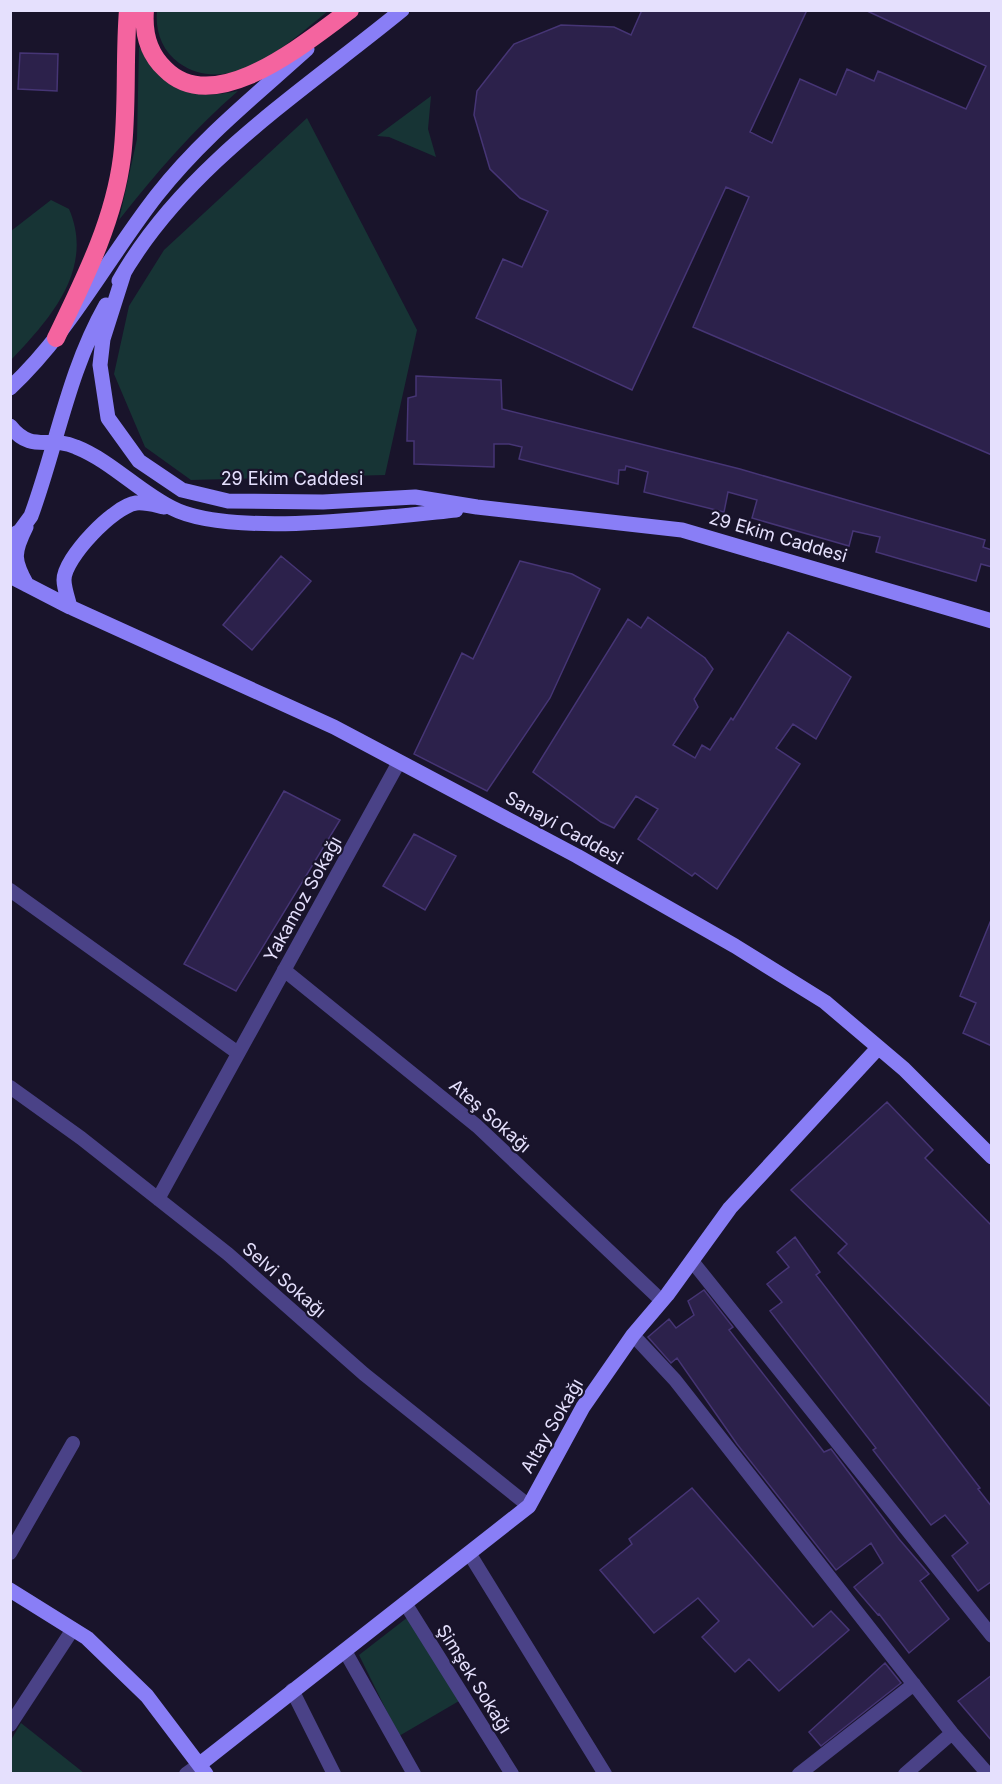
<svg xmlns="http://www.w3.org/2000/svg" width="1002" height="1784" viewBox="0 0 1002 1784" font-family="Inter,sans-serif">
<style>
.green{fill:#173435}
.building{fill:#2c214b;stroke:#463575;stroke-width:1.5}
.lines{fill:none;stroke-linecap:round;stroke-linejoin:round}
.street{stroke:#4a4287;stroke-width:14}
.secondary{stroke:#897ef6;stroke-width:15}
.highway{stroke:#f4649f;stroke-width:18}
.labels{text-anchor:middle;stroke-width:4.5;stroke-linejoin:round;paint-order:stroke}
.street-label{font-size:18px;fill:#e5e0fd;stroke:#19142b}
</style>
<rect width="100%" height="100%" fill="#19142b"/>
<!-- green -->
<path class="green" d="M 157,11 L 328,11 C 290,42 230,99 179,63 C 162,51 155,31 157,11 Z
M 139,46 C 162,90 190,101 238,91 C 193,130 156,173 119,220 L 137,139 Z
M 431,96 L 428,129 L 436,157 L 389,137 L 377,136 Z
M 307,118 L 417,330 L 385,475 L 191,480 L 145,447 L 114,374 L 129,306 L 164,250 Z
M 51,200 L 69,209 C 95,269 50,319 11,360 L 11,231 Z
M 408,1617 L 459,1701 L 399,1736 L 359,1655 Z
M 21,1723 L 84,1773 L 11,1773 L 11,1740 Z"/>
<!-- building -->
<path class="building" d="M 642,10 L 807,10 L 750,132 L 772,143 L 800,79 L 836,95 L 847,69 L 874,81 L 878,71 L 966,109 L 986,66 L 865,10 L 992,10 L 992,455 L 693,327 L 749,197 L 726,187 L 632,390 L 476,318 L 503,259 L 522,267 L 548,211 L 520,198 L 490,169 L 474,115 L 477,91 L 514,44 L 561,25 L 614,27 L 631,35 Z
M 20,53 L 58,54 L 57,91 L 18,89 Z
M 416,376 L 501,380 L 502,409 L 740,469 L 985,540 L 983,547 L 992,550 L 992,567 L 981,564 L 976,581 L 876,552 L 880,537 L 853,531 L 849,546 L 752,518 L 757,500 L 728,492 L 724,512 L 644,492 L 648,472 L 626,466 L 625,470 L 619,470 L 618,484 L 519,459 L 522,447 L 509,444 L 494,444 L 494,467 L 414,464 L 414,441 L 407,441 L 408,398 L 416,396 Z
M 281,556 L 311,581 L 252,650 L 223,625 Z
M 520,561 L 572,574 L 600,589 L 550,698 L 487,791 L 414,754 L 462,653 L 473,659 Z
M 648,617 L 705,658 L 713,669 L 694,699 L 698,707 L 673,745 L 695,758 L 702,745 L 710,750 L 731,718 L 733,720 L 788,632 L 851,677 L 816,739 L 793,724 L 776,748 L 800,764 L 717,889 L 695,873 L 692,876 L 638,839 L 658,809 L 636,796 L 614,828 L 601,822 L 533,772 L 628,619 L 641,628 Z
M 284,791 L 340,820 L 236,991 L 184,964 Z
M 414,834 L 456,856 L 425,910 L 383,886 Z
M 991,920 L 992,920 L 992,1046 L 963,1033 L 976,1003 L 960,996 Z
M 887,1102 L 933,1150 L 925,1158 L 992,1226 L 992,1408 L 838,1253 L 847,1244 L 791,1190 Z
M 795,1237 L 820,1272 L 816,1275 L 980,1488 L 978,1489 L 992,1507 L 992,1581 L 978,1591 L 952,1556 L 968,1543 L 945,1515 L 931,1525 L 873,1450 L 876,1448 L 770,1311 L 782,1302 L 767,1284 L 789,1267 L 777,1252 Z
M 704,1290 L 733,1327 L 729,1330 L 824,1452 L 831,1449 L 899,1539 L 929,1574 L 920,1581 L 949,1619 L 909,1653 L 879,1614 L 878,1615 L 854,1587 L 883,1563 L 871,1543 L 836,1570 L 737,1444 L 677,1358 L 671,1363 L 648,1337 L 669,1319 L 676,1328 L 694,1315 L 688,1301 Z
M 692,1488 L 813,1627 L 831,1611 L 849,1630 L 779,1691 L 749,1659 L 735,1672 L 702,1637 L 719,1621 L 698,1598 L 654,1633 L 600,1570 L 632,1544 L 629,1539 Z
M 885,1663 L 901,1683 L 821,1746 L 809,1732 Z
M 992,1675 L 992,1741 L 958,1701 Z"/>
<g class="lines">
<!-- street -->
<path class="street" d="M 10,890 L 238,1053
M 284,970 L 477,1126 L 662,1301
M 10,1087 L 81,1138 L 228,1254 L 364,1374 L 529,1506
M 158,1199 L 399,762
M 692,1261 L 992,1636
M 633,1335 L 675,1380 L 952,1733 L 988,1774
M 10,1553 L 73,1443
M 469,1553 L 605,1774
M 405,1603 L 512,1774
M 345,1651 L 414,1774
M 292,1690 L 334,1774
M 10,1725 L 73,1629
M 186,1774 L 200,1764
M 799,1774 L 914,1684
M 905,1774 L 952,1733"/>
<!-- secondary -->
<path class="secondary" d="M 124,273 L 103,339 L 100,365 L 108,418 L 139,461 L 182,490 L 228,501 L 323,502 L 415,497 L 477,507 L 682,530 L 992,621
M 119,281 C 183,167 302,92 402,10
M 10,388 C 70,332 107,259 157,195 C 201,139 255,96 307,49
M 10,426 C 32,454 49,435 76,447 C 111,461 138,491 172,508 C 229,538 389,517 456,510
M 26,527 C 13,553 13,560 27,585
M 10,537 L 20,531 L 31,516 C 57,445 68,372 106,305
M 10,576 L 70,607 L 334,727 L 577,856 L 735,946 L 825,1002 L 904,1069 L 992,1157
M 70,607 C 68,599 64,588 64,580 C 64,558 114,506 136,503 C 145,502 155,505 164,507
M 10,1590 L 87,1638 L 147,1696 L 206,1774
M 200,1764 L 529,1506 L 583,1407 L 633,1335 L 667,1295 L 730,1208 L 878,1048"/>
<!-- highway -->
<path class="highway" d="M 145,10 C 143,33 148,53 165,69 C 215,120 307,41 350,10
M 56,338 C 84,280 114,221 122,157 C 128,109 124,59 128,10"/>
</g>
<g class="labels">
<!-- street labels -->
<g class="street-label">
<text x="292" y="485">29 Ekim Caddesi</text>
<text transform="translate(778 537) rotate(16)" y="6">29 Ekim Caddesi</text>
<text transform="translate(564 828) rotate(29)" y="6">Sanayi Caddesi</text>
<text transform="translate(303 899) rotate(-61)" y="6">Yakamoz Sokağı</text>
<text transform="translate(490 1116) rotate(41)" y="6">Ateş Sokağı</text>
<text transform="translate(284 1280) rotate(41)" y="6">Selvi Sokağı</text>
<text transform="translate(552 1426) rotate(-60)" y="6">Altay Sokağı</text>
<text transform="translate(474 1679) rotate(58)" y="6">Şimşek Sokağı</text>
</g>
</g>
<!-- border -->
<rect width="1002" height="1784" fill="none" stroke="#e5e0fd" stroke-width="24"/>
</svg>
